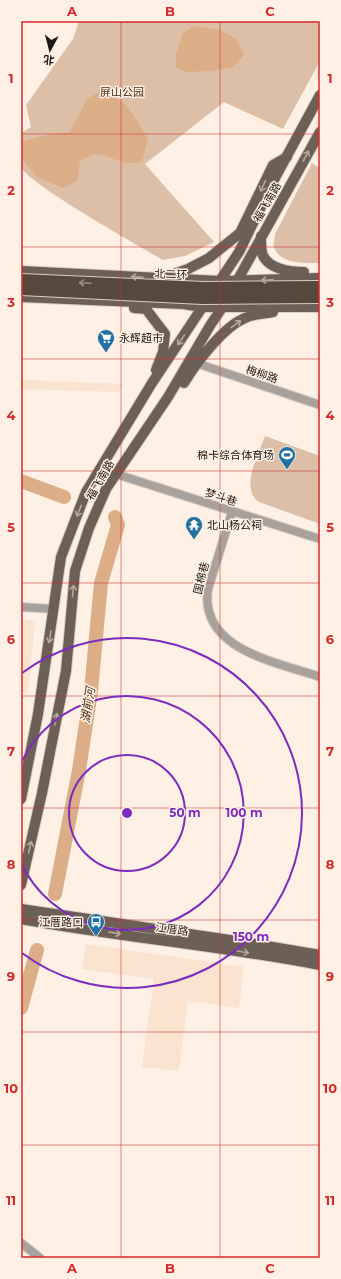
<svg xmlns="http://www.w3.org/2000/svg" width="341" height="1279" viewBox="0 0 341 1279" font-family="Montserrat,'Noto Sans SC',sans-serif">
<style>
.built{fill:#fae3cf}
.green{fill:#dcbfa6}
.water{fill:#dbae88}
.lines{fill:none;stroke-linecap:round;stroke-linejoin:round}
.river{stroke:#dbae88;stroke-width:14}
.minor-casing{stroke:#dacec4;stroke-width:10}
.major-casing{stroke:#dacec4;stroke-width:12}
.minor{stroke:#a9a29c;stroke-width:8}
.major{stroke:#6c5f55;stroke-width:10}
.highway-bridge-casing{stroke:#dacec4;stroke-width:14;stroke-linecap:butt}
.highway-bridge{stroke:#56483d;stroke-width:12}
.oneway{stroke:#b5a89d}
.oneway2{stroke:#998b80}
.grid{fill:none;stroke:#d62828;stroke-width:1;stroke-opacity:0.55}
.ring{fill:none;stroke:#7b2cbf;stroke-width:2}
.labels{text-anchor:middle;stroke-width:3;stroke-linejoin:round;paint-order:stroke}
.park-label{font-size:11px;fill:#4e2f11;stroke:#fef0e5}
.street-label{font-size:11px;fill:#1f1914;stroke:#fef0e5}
.poi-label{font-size:11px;fill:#1f1914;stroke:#fef0e5;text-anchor:start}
.water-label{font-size:12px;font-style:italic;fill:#4c2e0f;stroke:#fef0e5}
.centre{fill:#7b2cbf;stroke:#fef0e5;stroke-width:2}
.ring-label{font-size:12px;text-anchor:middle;font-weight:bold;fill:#7b2cbf;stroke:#fef0e5;stroke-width:3;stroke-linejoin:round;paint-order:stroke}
.neatline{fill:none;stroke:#d62828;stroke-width:1.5}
.grid-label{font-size:13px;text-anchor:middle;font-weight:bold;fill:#d62828}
</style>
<rect width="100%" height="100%" fill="#fef0e5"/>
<!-- built -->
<path class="built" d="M 21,379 L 30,380 L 123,384 L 118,392 L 21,389 Z
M 21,619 L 35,622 L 28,693 L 21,693 Z
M 86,944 L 244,967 L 239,1008 L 188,1001 L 179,1071 L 142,1067 L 154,979 L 82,969 Z"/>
<!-- green -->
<path class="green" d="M 79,21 L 320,21 L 320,61 L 283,129 L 224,102 L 145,164 L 214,242 L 185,256 L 163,260 C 141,247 28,184 21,167 C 18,159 21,143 21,133 L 31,127 L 26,105 L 73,39 Z
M 312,163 L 320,168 L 320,263 C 306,263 280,265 274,247 C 273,244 275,238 275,234 Z
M 265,436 L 320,456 L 320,524 L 259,502 C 239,488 259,454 265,436 Z"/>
<!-- water -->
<path class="water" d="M 194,26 L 220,30 L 236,39 L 244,55 L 233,67 L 212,71 L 185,72 L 176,67 L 176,53 L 183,33 Z
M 100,92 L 122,101 L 133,115 L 148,139 L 142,162 C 137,162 129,164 123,162 C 103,157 102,148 80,161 L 77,181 L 63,188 L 38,178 L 21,158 L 21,142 L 54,133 L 69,133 L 88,98 Z"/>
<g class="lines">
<!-- river -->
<path class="river" d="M 21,481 L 64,497
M 55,894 L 79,770 L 91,691 L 101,583 L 118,525 L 115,517
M 21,1008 L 37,950"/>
<defs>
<path id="minor" d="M 196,363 L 320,405
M 116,474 L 320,539
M 232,512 L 208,589 C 199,650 277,662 320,677
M 21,607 L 54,609
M 21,1243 L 40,1258"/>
<path id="major" d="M 261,236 C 261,241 261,248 262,253 C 267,269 290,272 304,272
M 21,271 L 220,281 L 320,278
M 166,277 L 188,269 L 209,258 L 240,233 L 273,165 L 287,157
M 21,297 L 183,304 L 202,307 L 320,307
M 134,308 L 146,309 L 165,334 L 163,352 L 156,370
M 184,383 C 196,363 223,327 245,318 C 253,314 264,314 273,312
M 21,799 L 38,714 L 61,557 L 86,492 L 152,383 L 239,252 L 276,176 L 320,95
M 21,885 L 42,793 L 66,671 L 75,571 L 89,528 L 106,489 L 168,397 L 211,324 L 222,308 L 320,132
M 21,909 L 243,942 L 320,955
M 21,919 C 120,937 221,946 320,965"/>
</defs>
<!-- minor casing -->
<use href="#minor" class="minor-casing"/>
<!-- major casing -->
<use href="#major" class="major-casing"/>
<!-- minor -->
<use href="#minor" class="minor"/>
<!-- major -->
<use href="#major" class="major"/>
<defs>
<path id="highway-bridge" d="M 21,280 L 204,288 L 320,287
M 21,289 L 203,298 L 320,297"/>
</defs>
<!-- highway-bridge casing -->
<use href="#highway-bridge" class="highway-bridge-casing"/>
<!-- highway-bridge -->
<use href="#highway-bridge" class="highway-bridge"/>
</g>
<!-- one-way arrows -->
<defs><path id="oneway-shaft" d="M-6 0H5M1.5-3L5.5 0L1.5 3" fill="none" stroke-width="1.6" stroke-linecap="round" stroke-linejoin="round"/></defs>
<g class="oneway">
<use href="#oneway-shaft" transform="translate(306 156) rotate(-61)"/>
<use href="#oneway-shaft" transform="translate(263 186) rotate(115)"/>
<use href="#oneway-shaft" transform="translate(137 277) rotate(-176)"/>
<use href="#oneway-shaft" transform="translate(267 280) rotate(177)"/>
<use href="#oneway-shaft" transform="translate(236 324) rotate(-37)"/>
<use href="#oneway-shaft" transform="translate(181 340) rotate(125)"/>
<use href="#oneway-shaft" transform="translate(79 511) rotate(112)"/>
<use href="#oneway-shaft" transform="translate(73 591) rotate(-85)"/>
<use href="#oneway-shaft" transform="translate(50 637) rotate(99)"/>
<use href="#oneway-shaft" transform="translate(56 719) rotate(-79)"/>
<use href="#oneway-shaft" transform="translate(30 847) rotate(-77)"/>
<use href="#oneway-shaft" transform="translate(115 933) rotate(8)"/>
<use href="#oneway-shaft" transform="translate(243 952) rotate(9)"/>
</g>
<use class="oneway2" href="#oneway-shaft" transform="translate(85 283) rotate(-177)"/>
<!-- grid -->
<path class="grid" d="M 121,21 L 121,1258M 220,21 L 220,1258M 21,134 L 320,134M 21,247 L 320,247M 21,359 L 320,359M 21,471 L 320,471M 21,583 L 320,583M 21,696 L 320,696M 21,808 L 320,808M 21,920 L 320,920M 21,1032 L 320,1032M 21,1145 L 320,1145"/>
<!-- distance rings -->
<g class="ring">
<circle cx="127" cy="813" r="58"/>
<path d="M21 763A117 117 0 1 1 21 863"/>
<path d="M22 673A175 175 0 1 1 22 953"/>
</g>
<!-- icons -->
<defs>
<symbol id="supermarket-pin" viewBox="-11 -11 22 30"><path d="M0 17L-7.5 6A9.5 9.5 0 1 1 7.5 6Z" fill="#2371a3" stroke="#fef0e5"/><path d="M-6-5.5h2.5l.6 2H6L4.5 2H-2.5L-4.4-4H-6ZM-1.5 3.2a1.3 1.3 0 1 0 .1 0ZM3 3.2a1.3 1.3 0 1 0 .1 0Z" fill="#fff"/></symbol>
<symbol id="stadium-pin" viewBox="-11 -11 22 30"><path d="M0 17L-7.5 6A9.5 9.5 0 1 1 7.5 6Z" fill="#2371a3" stroke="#fef0e5"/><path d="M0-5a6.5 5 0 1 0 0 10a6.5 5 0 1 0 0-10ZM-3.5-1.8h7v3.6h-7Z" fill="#fff"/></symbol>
<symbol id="temple-pin" viewBox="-11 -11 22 30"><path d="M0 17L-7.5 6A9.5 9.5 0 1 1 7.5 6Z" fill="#2371a3" stroke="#fef0e5"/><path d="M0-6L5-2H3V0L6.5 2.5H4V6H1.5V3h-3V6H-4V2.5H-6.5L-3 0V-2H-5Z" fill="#fff"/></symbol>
<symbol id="bus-pin" viewBox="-11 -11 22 30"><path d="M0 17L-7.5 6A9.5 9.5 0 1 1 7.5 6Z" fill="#2371a3" stroke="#fef0e5"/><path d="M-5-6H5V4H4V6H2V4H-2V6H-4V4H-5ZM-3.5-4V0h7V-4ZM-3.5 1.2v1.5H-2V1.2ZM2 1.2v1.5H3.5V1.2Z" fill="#fff"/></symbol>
</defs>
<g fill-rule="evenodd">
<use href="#supermarket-pin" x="96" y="328" width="20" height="27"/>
<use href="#stadium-pin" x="277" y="445" width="20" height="27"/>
<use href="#temple-pin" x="184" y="515" width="20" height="27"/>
<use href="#bus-pin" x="86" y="912" width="20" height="27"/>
</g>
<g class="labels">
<!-- park labels -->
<g class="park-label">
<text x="122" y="96">屏山公园</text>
</g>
<!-- street labels -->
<g class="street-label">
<text transform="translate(267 202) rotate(-60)" y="4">福飞南路</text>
<text transform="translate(171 274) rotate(2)" y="4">北二环</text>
<text transform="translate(262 374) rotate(19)" y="4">梅柳路</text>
<text transform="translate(100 480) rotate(-60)" y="4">福飞南路</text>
<text transform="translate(221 497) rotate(18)" y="4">梦斗巷</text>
<text transform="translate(201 578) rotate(-76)" y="4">国棉巷</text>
<text transform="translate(172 929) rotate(8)" y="4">江厝路</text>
</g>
<!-- poi labels -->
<g class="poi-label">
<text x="119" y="342">永辉超市</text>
<text x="274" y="459" text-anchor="end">棉卡综合体育场</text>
<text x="207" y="529">北山杨公祠</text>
<text x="83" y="926" text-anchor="end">江厝路口</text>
</g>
<!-- water labels -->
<g class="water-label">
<text transform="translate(88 705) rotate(-81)" y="4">湖前河</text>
</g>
</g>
<circle cx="127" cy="813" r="6" class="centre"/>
<g class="ring-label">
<text x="185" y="817">50 m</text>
<text x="244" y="817">100 m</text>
<text x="251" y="941">150 m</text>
</g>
<!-- border -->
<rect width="341" height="1279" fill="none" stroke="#fef0e5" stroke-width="44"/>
<!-- north arrow -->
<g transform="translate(50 50) rotate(187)" stroke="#fef0e5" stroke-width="3" paint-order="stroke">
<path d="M0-3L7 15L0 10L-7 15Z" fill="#1f1914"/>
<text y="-6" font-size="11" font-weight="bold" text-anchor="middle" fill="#1f1914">北</text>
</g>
<rect x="22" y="22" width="297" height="1235" class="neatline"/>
<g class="grid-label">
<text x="72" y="16">A</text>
<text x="170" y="16">B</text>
<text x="270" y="16">C</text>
<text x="11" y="83">1</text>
<text x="330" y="83">1</text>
<text x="11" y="195">2</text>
<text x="330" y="195">2</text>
<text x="11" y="307">3</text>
<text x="330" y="307">3</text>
<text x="11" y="420">4</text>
<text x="330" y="420">4</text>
<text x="11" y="532">5</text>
<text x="330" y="532">5</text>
<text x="11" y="644">6</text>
<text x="330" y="644">6</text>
<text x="11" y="756">7</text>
<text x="330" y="756">7</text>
<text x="11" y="869">8</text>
<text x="330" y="869">8</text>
<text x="11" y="981">9</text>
<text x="330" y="981">9</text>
<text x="11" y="1093">10</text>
<text x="330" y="1093">10</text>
<text x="11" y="1205">11</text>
<text x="330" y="1205">11</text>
<text x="72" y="1273">A</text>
<text x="170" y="1273">B</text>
<text x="270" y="1273">C</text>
</g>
</svg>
